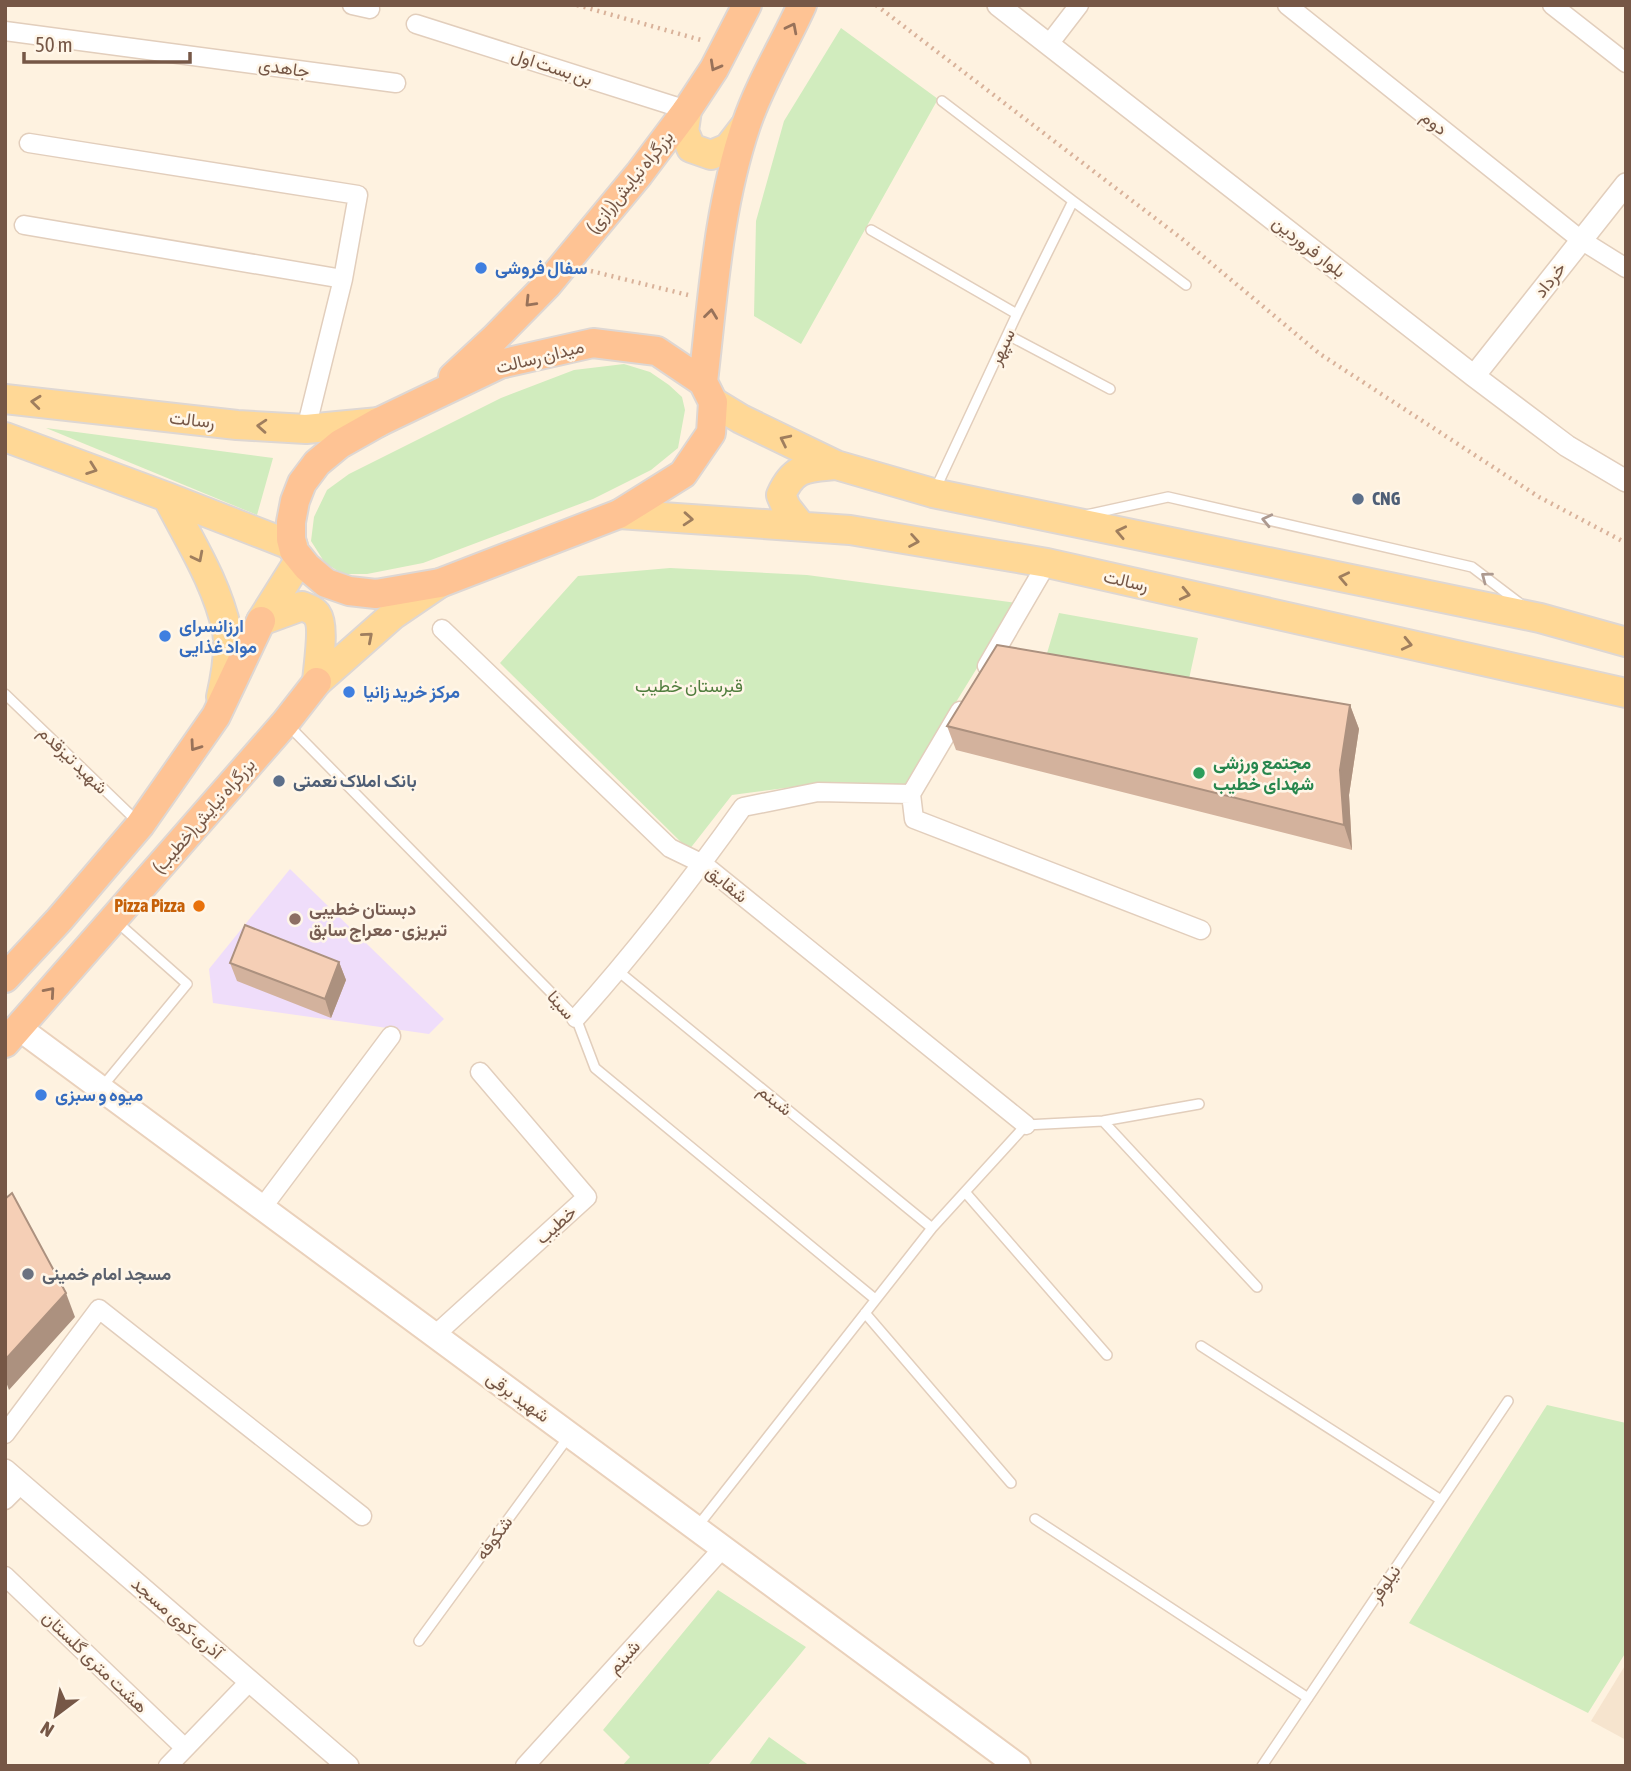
<svg xmlns="http://www.w3.org/2000/svg" width="1631" height="1771" viewBox="0 0 1631 1771" font-family="'Asap Condensed',Vazirmatn,sans-serif">
<style>
.residential{fill:#f6e4ce}
.education{fill:#efddfa}
.green{fill:#d1ecbe}
.lines{fill:none;stroke-linecap:round;stroke-linejoin:round}
.service-casing{stroke:#e2cebc;stroke-width:12}
.minor-casing{stroke:#e2cebc;stroke-width:21}
.tertiary-casing{stroke:#e2cebc;stroke-width:24}
.secondary-casing{stroke:#ead1bb;stroke-width:28}
.primary-casing{stroke:#ded7d3;stroke-width:32}
.trunk-casing{stroke:#ded7d3;stroke-width:32}
.path{stroke:#d9b29a;stroke-width:4.5;stroke-dasharray:2 5;stroke-linecap:butt}
.service{stroke:#fff;stroke-width:9}
.minor{stroke:#fff;stroke-width:18}
.tertiary{stroke:#fff;stroke-width:21}
.secondary{stroke:#fff;stroke-width:24}
.primary{stroke:#ffd896;stroke-width:28}
.trunk{stroke:#fec394;stroke-width:28}
.wall{fill:#d3b29d}
.shaded-wall{fill:#ac917f}
.building{fill:#f5cfb6;stroke:#ac917f;stroke-width:2}
.oneway{stroke:#98725a}
.oneway2{stroke:#9f7e5e}
.oneway3{stroke:#ad9a90}
.shop-dot{fill:#3f7fe0;stroke:#fff6e8;stroke-width:2.5}
.service-dot{fill:#5c6f8a;stroke:#fff6e8;stroke-width:2.5}
.leisure-dot{fill:#2e9e5b;stroke:#fff6e8;stroke-width:2.5}
.food-dot{fill:#e8710a;stroke:#fff6e8;stroke-width:2.5}
.education-dot{fill:#8d6e63;stroke:#fff6e8;stroke-width:2.5}
.worship-dot{fill:#6b7280;stroke:#fff6e8;stroke-width:2.5}
.labels{text-anchor:middle;stroke-width:5;stroke-linejoin:round;paint-order:stroke}
.street-label{font-size:18px;fill:#765746;stroke:#fff6e8}
.shop-label{font-size:18px;font-weight:bold;fill:#366cbe;stroke:#fff6e8;text-anchor:start}
.service-label{font-size:18px;font-weight:bold;fill:#4e5e75;stroke:#fff6e8;text-anchor:start}
.park-label{font-size:18px;fill:#507d3d;stroke:#fff6e8}
.leisure-label{font-size:18px;font-weight:bold;fill:#27864d;stroke:#fff6e8;text-anchor:start}
.food-label{font-size:18px;font-weight:bold;fill:#c56008;stroke:#fff6e8;text-anchor:end}
.education-label{font-size:18px;font-weight:bold;fill:#785e54;stroke:#fff6e8;text-anchor:start}
.worship-label{font-size:18px;font-weight:bold;fill:#5b616d;stroke:#fff6e8;text-anchor:start}
</style>
<rect width="100%" height="100%" fill="#fef2e0"/>
<!-- residential -->
<path class="residential" d="M 1626,1664 L 1626,1740 L 1591,1721 Z"/>
<!-- education -->
<path class="education" d="M 290,869 L 444,1019 L 429,1034 L 213,1003 L 209,969 Z"/>
<!-- green -->
<path class="green" d="M 841,28 L 938,99 L 801,344 L 754,316 L 756,221 L 784,121 Z
M 624,364 L 650,372 L 669,385 L 682,397 L 685,410 L 678,448 L 651,470 L 593,499 L 423,563 L 367,574 L 343,574 L 325,563 L 311,541 L 314,517 L 327,490 L 349,474 L 501,398 L 574,370 Z
M 46,428 L 273,458 L 257,515 Z
M 670,568 L 807,575 L 1017,603 L 905,785 L 816,784 L 732,795 L 689,850 L 500,663 L 578,576 Z
M 1059,613 L 1198,638 L 1185,697 L 1042,670 Z
M 1547,1405 L 1626,1423 L 1626,1652 L 1588,1713 L 1409,1623 Z
M 718,1590 L 806,1647 L 707,1766 L 622,1766 L 630,1757 L 603,1730 Z
M 769,1737 L 810,1766 L 748,1766 Z"/>
<g class="lines">
<defs>
<path id="service" d="M 942,101 L 1073,201 L 1186,285
M 871,230 L 1017,314
M 1008,335 L 1110,389
M 935,490 L 1017,314 L 1073,201
M 1086,515 L 1168,497 L 1472,567 L 1522,605
M 5,694 L 139,823
M 288,725 L 576,1018 L 595,1068 L 875,1299
M 618,971 L 932,1228
M 102,1087 L 187,984 L 117,922
M 1103,1121 L 1257,1287
M 965,1192 L 1107,1355
M 865,1313 L 1011,1483
M 1201,1346 L 1441,1500
M 1035,1519 L 1308,1698
M 697,1527 L 932,1228 L 1026,1125 L 1103,1121 L 1199,1104
M 419,1641 L 569,1436
M 1262,1766 L 1508,1401"/>
<path id="minor" d="M 352,5 L 370,9
M 1287,5 L 1581,240 L 1626,268
M 1552,5 L 1626,63
M 416,24 L 687,110
M 5,31 L 396,83
M 1049,44 L 1079,5
M 29,143 L 358,195 L 343,279
M 24,225 L 343,279 L 306,429
M 442,629 L 670,848 L 703,864 L 1026,1125
M 987,666 L 1047,563
M 911,794 L 914,819 L 1201,930
M 576,1018 C 636,951 691,880 743,807 L 818,792 L 911,794 L 960,711
M 262,1208 L 391,1036
M 435,1335 L 587,1197 L 480,1072
M 5,1434 L 99,1309 L 362,1516
M 5,1500 L 21,1484
M 5,1576 L 185,1748
M 168,1766 L 250,1681
M 525,1766 L 723,1548"/>
<path id="tertiary" d="M 998,5 L 1474,376 L 1567,446 L 1626,481
M 1474,376 L 1626,184
M 5,1470 L 348,1766"/>
<path id="secondary" d="M 19,1028 L 1018,1766"/>
<path id="primary" d="M 687,110 L 684,131 L 691,148 L 711,155 L 728,148 L 745,126
M 5,399 L 237,425 L 306,429 L 379,422
M 713,402 L 741,419 L 836,465 L 933,493 L 1540,618 L 1626,642
M 5,437 L 167,497 L 293,546
M 167,497 C 189,540 217,583 227,631 C 230,649 225,679 221,697
M 619,514 L 850,530 L 1047,563 L 1626,693
M 801,526 L 786,507 L 781,495 C 794,466 807,468 836,465
M 261,621 L 302,606 C 307,608 314,610 317,615 C 325,626 318,667 317,682
M 261,621 L 300,559
M 317,682 L 393,615 L 440,583"/>
<path id="trunk" d="M 593,343 L 657,351 L 703,382 L 713,402 L 711,433 L 683,474 L 619,514 L 440,583 L 376,594 L 349,591 L 326,583 L 307,567 L 294,551 L 291,539 L 291,522 L 295,501 L 302,483 L 317,463 L 340,444 L 379,422 L 500,364 Z
M 453,377 L 495,338 L 547,285 L 639,174 L 687,110 L 714,69 L 747,5
M 703,382 C 713,296 718,208 746,125 C 760,83 784,45 802,5
M 5,978 L 59,920 L 140,825 L 216,716 L 261,621
M 5,1043 L 285,723 L 317,682"/>
</defs>
<!-- service casing -->
<use href="#service" class="service-casing"/>
<!-- minor casing -->
<use href="#minor" class="minor-casing"/>
<!-- tertiary casing -->
<use href="#tertiary" class="tertiary-casing"/>
<!-- secondary casing -->
<use href="#secondary" class="secondary-casing"/>
<!-- primary casing -->
<use href="#primary" class="primary-casing"/>
<!-- trunk casing -->
<use href="#trunk" class="trunk-casing"/>
<!-- path -->
<path class="path" d="M 577,5 L 701,40
M 876,5 L 1181,238 L 1320,354 L 1539,497 L 1626,543
M 591,271 L 688,295"/>
<!-- service -->
<use href="#service" class="service"/>
<!-- minor -->
<use href="#minor" class="minor"/>
<!-- tertiary -->
<use href="#tertiary" class="tertiary"/>
<!-- secondary -->
<use href="#secondary" class="secondary"/>
<!-- primary -->
<use href="#primary" class="primary"/>
<!-- trunk -->
<use href="#trunk" class="trunk"/>
</g>
<!-- wall -->
<path class="wall" d="M 1350,705 L 1359,729 L 1349,795 L 1352,850 L 956,750 L 947,726 Z
M 339,962 L 346,980 L 331,1018 L 237,981 L 230,963 Z"/>
<!-- shaded-wall -->
<path class="shaded-wall" d="M 1350,705 L 1359,729 L 1349,795 L 1352,850 L 1344,825 L 1340,770 Z
M 339,962 L 346,980 L 331,1018 L 325,999 Z
M 66,1293 L 75,1317 L 9,1390 L 5,1379 L 5,1360 Z"/>
<!-- building -->
<path class="building" d="M 997,645 L 1350,705 L 1340,770 L 1344,825 L 947,726 Z
M 245,925 L 339,962 L 325,999 L 230,963 Z
M 12,1193 L 66,1293 L 5,1360 L 5,1199 Z"/>
<!-- one-way arrows -->
<defs><path id="oneway-chevron" d="M-2-3.5L2.5 0L-2 3.5" fill="none" stroke-width="1.6" stroke-linecap="round" stroke-linejoin="round" transform="scale(1.75)"/></defs>
<g class="oneway">
<use href="#oneway-chevron" transform="translate(792 28) rotate(-63)"/>
<use href="#oneway-chevron" transform="translate(715 66) rotate(119)"/>
<use href="#oneway-chevron" transform="translate(530 302) rotate(134)"/>
<use href="#oneway-chevron" transform="translate(711 314) rotate(-83)"/>
<use href="#oneway-chevron" transform="translate(195 746) rotate(125)"/>
<use href="#oneway-chevron" transform="translate(50 992) rotate(-49)"/>
</g>
<g class="oneway2">
<use href="#oneway-chevron" transform="translate(36 402) rotate(-174)"/>
<use href="#oneway-chevron" transform="translate(262 426) rotate(-176)"/>
<use href="#oneway-chevron" transform="translate(785 440) rotate(-154)"/>
<use href="#oneway-chevron" transform="translate(92 469) rotate(20)"/>
<use href="#oneway-chevron" transform="translate(688 519) rotate(4)"/>
<use href="#oneway-chevron" transform="translate(1121 532) rotate(-168)"/>
<use href="#oneway-chevron" transform="translate(914 541) rotate(10)"/>
<use href="#oneway-chevron" transform="translate(198 557) rotate(63)"/>
<use href="#oneway-chevron" transform="translate(1344 578) rotate(-168)"/>
<use href="#oneway-chevron" transform="translate(1185 594) rotate(13)"/>
<use href="#oneway-chevron" transform="translate(368 637) rotate(-41)"/>
<use href="#oneway-chevron" transform="translate(1407 644) rotate(13)"/>
</g>
<g class="oneway3">
<use href="#oneway-chevron" transform="translate(1267 520) rotate(-167)"/>
<use href="#oneway-chevron" transform="translate(1486 577) rotate(-143)"/>
</g>
<!-- markers -->
<g class="shop-dot">
<circle cx="481" cy="268" r="7"/>
<circle cx="165" cy="636" r="7"/>
<circle cx="349" cy="692" r="7"/>
<circle cx="41" cy="1095" r="7"/>
</g>
<g class="service-dot">
<circle cx="1358" cy="499" r="7"/>
<circle cx="279" cy="781" r="7"/>
</g>
<circle class="leisure-dot" cx="1199" cy="773" r="7"/>
<circle class="food-dot" cx="199" cy="906" r="7"/>
<circle class="education-dot" cx="295" cy="919" r="7"/>
<circle class="worship-dot" cx="28" cy="1274" r="7"/>
<g class="labels">
<!-- street labels -->
<g class="street-label">
<text transform="translate(552 67) rotate(18)" y="6">بن بست اول</text>
<text transform="translate(284 68) rotate(8)" y="6">جاهدی</text>
<text transform="translate(1434 123) rotate(39)" y="6">دوم</text>
<text transform="translate(630 182) rotate(-51)" y="6">بزرگراه نیایش(رازی)</text>
<text transform="translate(1309 247) rotate(38)" y="6">بلوار فروردین</text>
<text transform="translate(1550 280) rotate(-52)" y="6">خرداد</text>
<text transform="translate(1002 347) rotate(-65)" y="6">سپهر</text>
<text transform="translate(540 357) rotate(-14)" y="6">میدان رسالت</text>
<text transform="translate(192 420) rotate(6)" y="6">رسالت</text>
<text transform="translate(1126 581) rotate(13)" y="6">رسالت</text>
<text transform="translate(73 760) rotate(44)" y="6">شهید تیزقدم</text>
<text transform="translate(204 816) rotate(-49)" y="6">بزرگراه نیایش(خطیب)</text>
<text transform="translate(727 884) rotate(39)" y="6">شقایق</text>
<text transform="translate(561 1005) rotate(48)" y="6">سینا</text>
<text transform="translate(775 1100) rotate(39)" y="6">شبنم</text>
<text transform="translate(556 1225) rotate(-42)" y="6">خطیب</text>
<text transform="translate(518 1397) rotate(36)" y="6">شهید برقی</text>
<text transform="translate(494 1538) rotate(-54)" y="6">شکوفه</text>
<text transform="translate(1385 1584) rotate(-56)" y="6">نیلوفر</text>
<text transform="translate(177 1618) rotate(41)" y="6">آذری-کوی مسجد</text>
<text transform="translate(624 1657) rotate(-48)" y="6">شبنم</text>
<text transform="translate(95 1662) rotate(44)" y="6">هشت متری گلستان</text>
</g>
<!-- shop labels -->
<g class="shop-label">
<text x="495" y="274">سفال فروشی</text>
<text x="179" y="632">ارزانسرای<tspan x="179" dy="21">مواد غذایی</tspan></text>
<text x="363" y="698">مرکز خرید زانیا</text>
<text x="55" y="1101">میوه و سبزی</text>
</g>
<!-- service labels -->
<g class="service-label">
<text x="1372" y="505">CNG</text>
<text x="293" y="787">بانک املاک نعمتی</text>
</g>
<!-- park labels -->
<g class="park-label">
<text x="689" y="692">قبرستان خطیب</text>
</g>
<!-- leisure labels -->
<g class="leisure-label">
<text x="1213" y="769">مجتمع ورزشی<tspan x="1213" dy="21">شهدای خطیب</tspan></text>
</g>
<!-- food labels -->
<g class="food-label">
<text x="185" y="912">Pizza Pizza</text>
</g>
<!-- education labels -->
<g class="education-label">
<text x="309" y="915">دبستان خطیبی<tspan x="309" dy="21">تبریزی - معراج سابق</tspan></text>
</g>
<!-- worship labels -->
<g class="worship-label">
<text x="42" y="1280">مسجد امام خمینی</text>
</g>
</g>
<!-- border -->
<rect width="1631" height="1771" fill="none" stroke="#765746" stroke-width="14"/>
<!-- north arrow -->
<g transform="translate(56 1715) rotate(212)" stroke="#fff6e8" stroke-width="5" paint-order="stroke">
<path d="M0-5L12 26L0 18L-12 26Z" fill="#765746"/>
<text y="-10" font-size="19" font-weight="bold" text-anchor="middle" fill="#765746">N</text>
</g>
<!-- scale -->
<path d="M24 52v10h166v-10" fill="none" stroke="#765746" stroke-width="3.5"/>
<text x="35" y="52" font-size="21" fill="#765746" stroke="#fff6e8" stroke-width="5" paint-order="stroke">50 m</text>
</svg>
